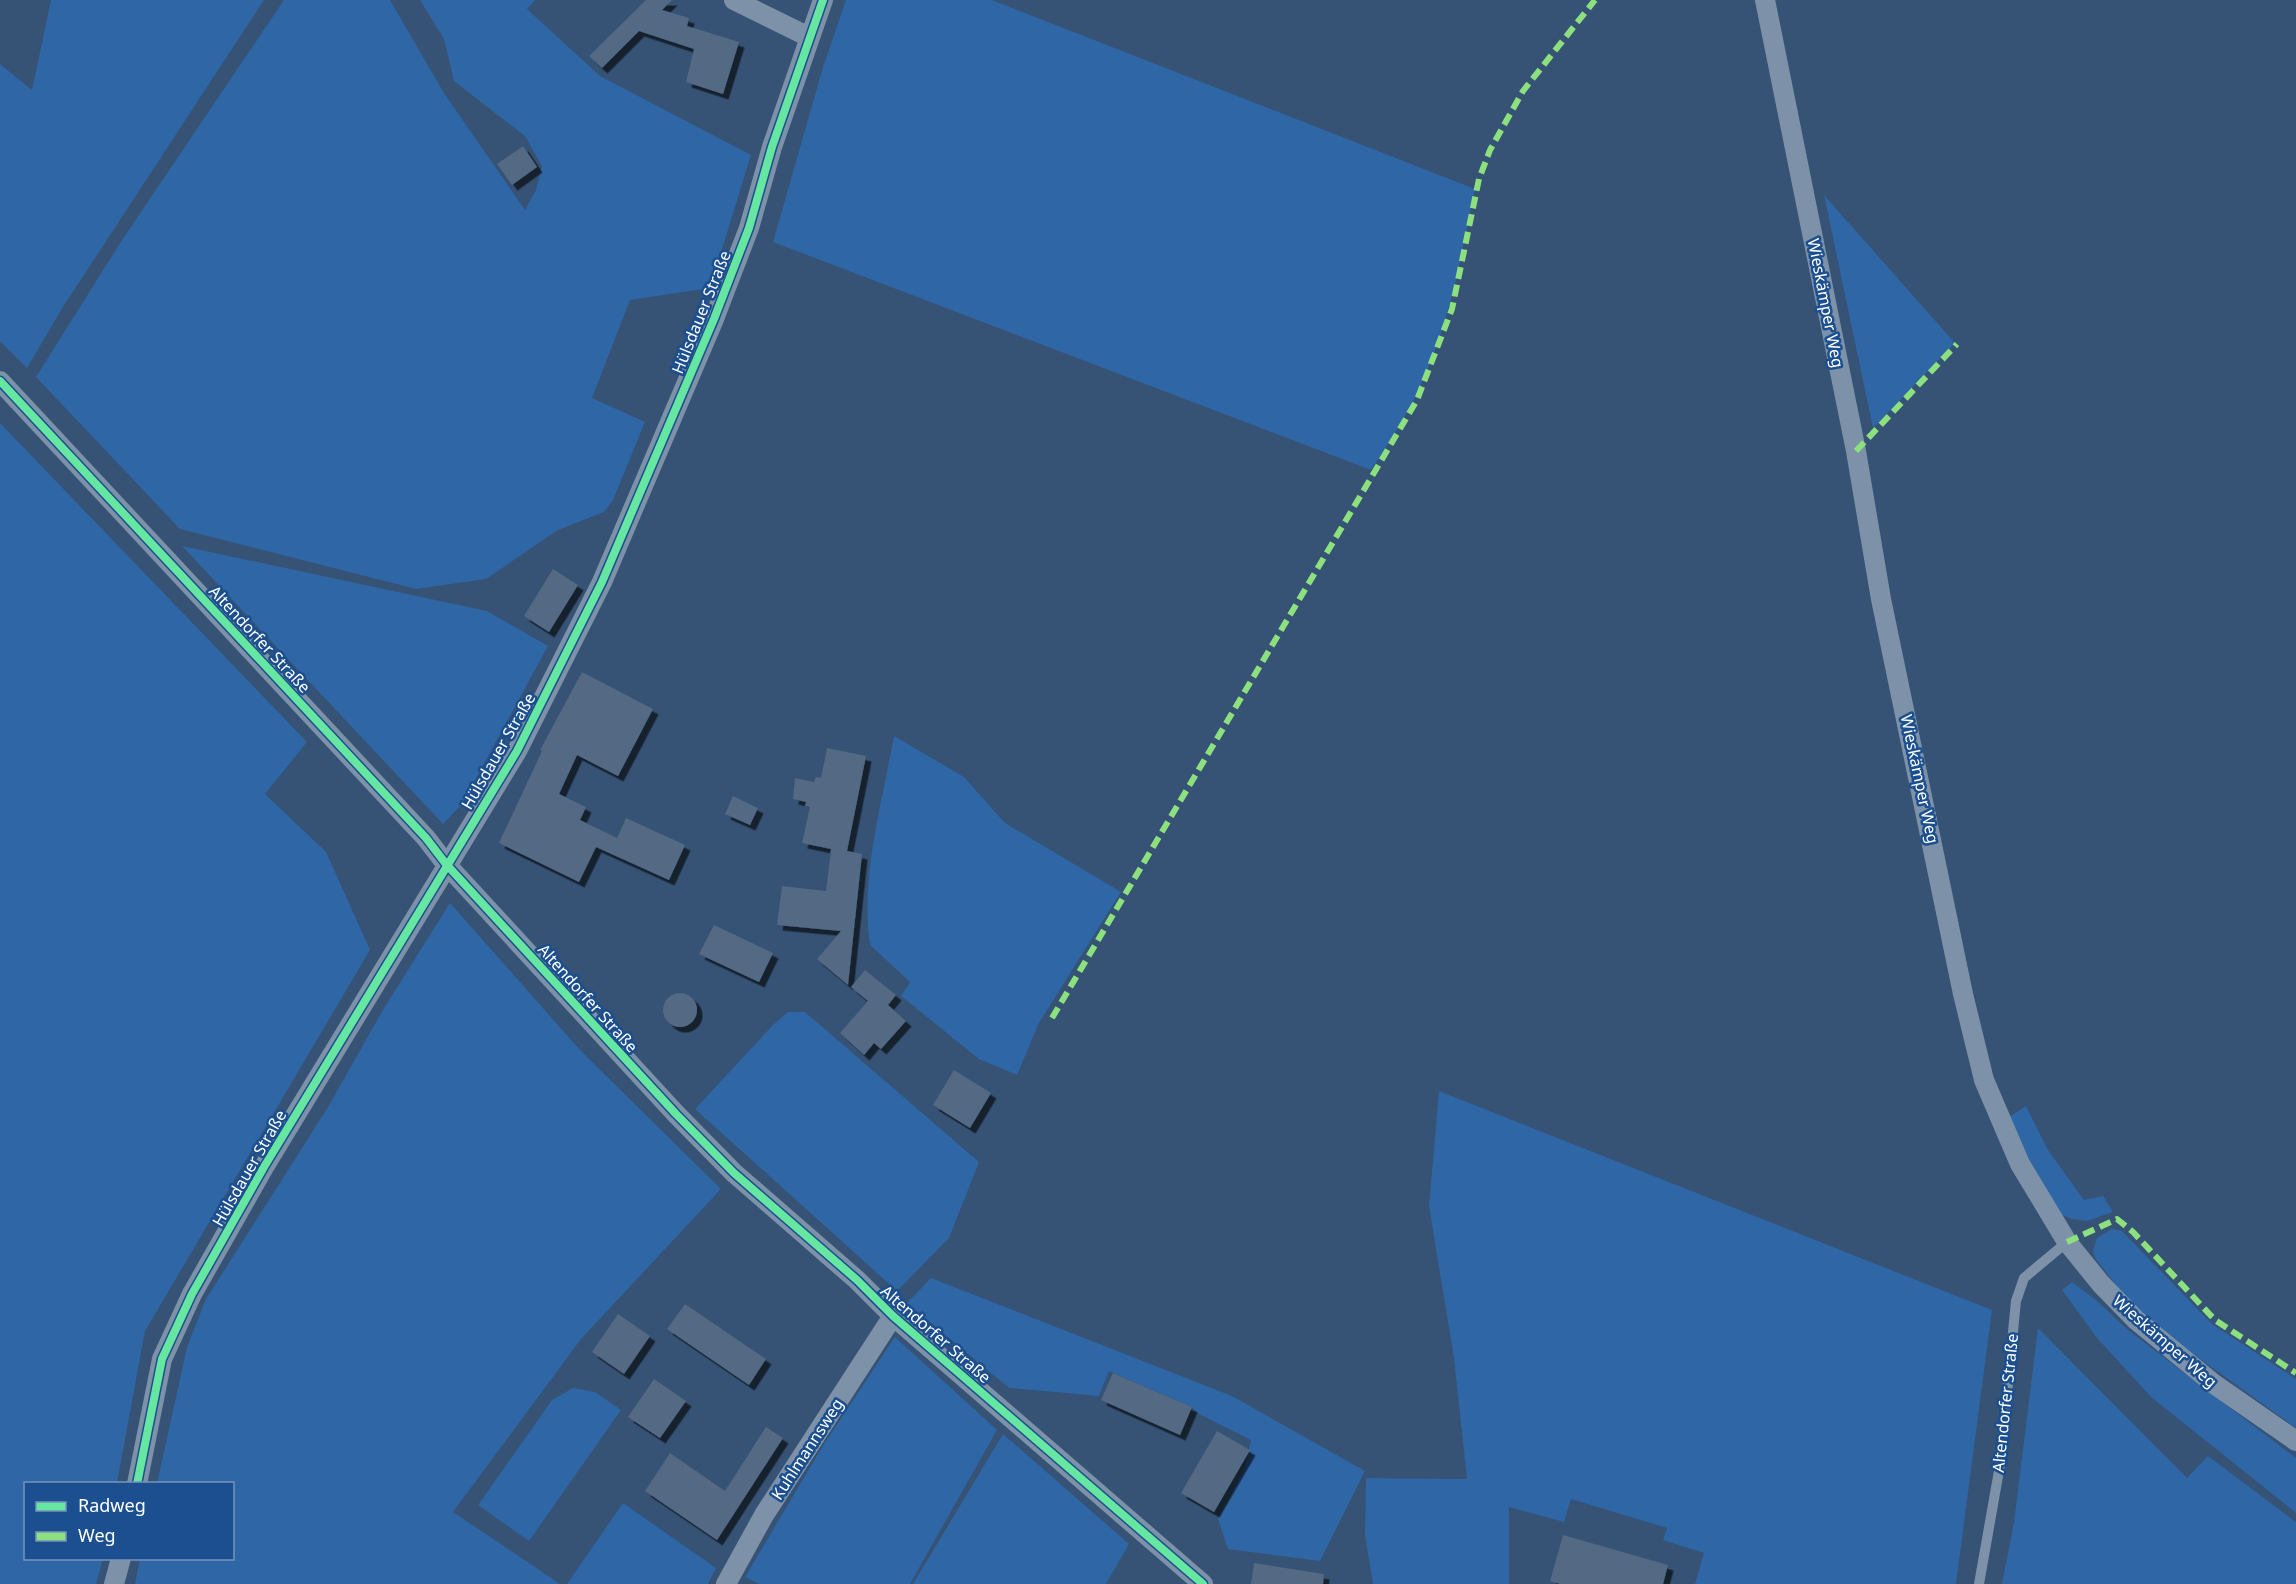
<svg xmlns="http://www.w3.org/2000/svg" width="2296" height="1584" viewBox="0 0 2296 1584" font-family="'Noto Sans',sans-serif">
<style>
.green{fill:#2f66a5}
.building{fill:#526984;filter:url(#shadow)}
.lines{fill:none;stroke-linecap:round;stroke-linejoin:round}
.service{stroke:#7d92a8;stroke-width:10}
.minor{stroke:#7d92a8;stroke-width:20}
.quiet{stroke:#8de07e;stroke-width:6;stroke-dasharray:12 6;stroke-linecap:butt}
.cycleway-casing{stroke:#1b4f8f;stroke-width:11}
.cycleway{stroke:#66e7a1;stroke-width:8}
.labels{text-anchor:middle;stroke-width:5;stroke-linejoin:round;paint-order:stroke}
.street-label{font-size:16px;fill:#fff;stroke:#1b4f8f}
</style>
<defs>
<filter id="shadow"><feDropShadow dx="5.5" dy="5.5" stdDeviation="0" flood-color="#0009"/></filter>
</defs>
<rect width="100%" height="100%" fill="#365274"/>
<!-- green -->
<path class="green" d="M 51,0 L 264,0 L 63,307 L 27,368 L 0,341 L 0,64 L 32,90 Z
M 284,0 L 390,0 L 444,93 L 525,210 L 536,190 L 542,166 L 525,136 L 454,81 L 444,39 L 420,0 L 535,0 L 527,9 L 600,76 L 751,155 L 710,288 L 630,300 L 592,398 L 645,422 L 613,500 L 604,512 L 558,530 L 486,579 L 416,589 L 180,529 L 36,377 L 122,240 Z
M 846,0 L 992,0 L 1475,189 C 1461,257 1449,328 1418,391 C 1405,418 1388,444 1371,470 L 773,242 L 823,67 Z
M 1824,195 L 1955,343 L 1873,428 Z
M 0,423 L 307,742 L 265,794 L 326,852 L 370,950 L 145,1331 L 117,1483 L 26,1484 L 26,1558 L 103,1559 L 96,1584 L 0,1584 Z
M 182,546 L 487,611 L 548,646 L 462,804 L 443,824 Z
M 894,736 L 964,777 L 1005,823 L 1121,892 L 1039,1023 L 1017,1075 L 979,1059 L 901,996 L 910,982 L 870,945 C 860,877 882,803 894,736 Z
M 450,903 L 580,1050 L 721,1189 L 581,1339 L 453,1512 L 560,1584 L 135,1584 L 140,1559 L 232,1558 L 232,1484 L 157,1483 L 187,1347 L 206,1299 L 328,1107 L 384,1008 Z
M 788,1012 L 805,1012 L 979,1162 L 949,1238 L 897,1291 L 695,1109 L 773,1025 Z
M 1439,1091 L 1992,1310 L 1956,1584 L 1695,1584 L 1704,1553 L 1663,1540 L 1667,1528 L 1571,1499 L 1564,1522 L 1509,1507 L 1509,1584 L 1373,1584 L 1365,1535 L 1366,1478 L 1467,1479 L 1454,1358 L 1429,1206 Z
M 2026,1106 L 2048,1150 L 2084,1200 L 2103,1196 L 2113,1212 L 2087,1221 L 2072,1219 L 2060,1214 L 2031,1165 L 2009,1117 Z
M 2112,1229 L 2122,1231 L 2212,1324 L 2296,1379 L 2296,1428 L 2160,1330 L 2125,1297 L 2095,1258 L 2093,1250 L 2097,1238 Z
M 931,1278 L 1232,1396 L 1365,1471 L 1320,1561 L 1228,1549 L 1218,1519 L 1245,1468 L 1251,1440 L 1199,1414 L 1192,1407 L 1109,1371 L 1099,1396 L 1009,1388 L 907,1303 Z
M 2072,1282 L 2096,1300 L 2128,1330 L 2296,1458 L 2296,1513 L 2151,1397 L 2097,1338 L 2062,1290 Z
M 2038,1328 L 2187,1478 L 2208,1456 L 2296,1522 L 2296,1584 L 2002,1584 L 2014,1522 Z
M 895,1337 L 997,1430 L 910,1584 L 759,1584 L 745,1577 L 824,1444 Z
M 573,1388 L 595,1392 L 621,1410 L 529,1541 L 478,1505 L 552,1400 Z
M 1003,1434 L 1129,1544 L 1106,1584 L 913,1584 Z
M 623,1503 L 716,1568 L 708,1584 L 567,1584 Z"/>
<!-- building -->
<path class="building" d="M 646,0 L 672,0 L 662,10 L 689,18 L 687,26 L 739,42 L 723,94 L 686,82 L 694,49 L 639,31 L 602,68 L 589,56 Z
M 523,146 L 537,167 L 512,185 L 497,164 Z
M 553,569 L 578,585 L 549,632 L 524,616 Z
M 582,672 L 653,709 L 618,776 L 577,755 L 559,794 L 586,807 L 580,820 L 617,838 L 626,818 L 685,845 L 669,880 L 596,847 L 579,882 L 499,843 L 542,751 L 540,750 Z
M 827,748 L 866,756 L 847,851 L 862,854 L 848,985 L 817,959 L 841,931 L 777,925 L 782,886 L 826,891 L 831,849 L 802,843 L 810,807 L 805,806 L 806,802 L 793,799 L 795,778 L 814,782 L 816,777 L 821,778 Z
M 733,796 L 758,808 L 750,825 L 725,814 Z
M 714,925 L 773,953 L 759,982 L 699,954 Z
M 865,970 L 896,995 L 888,1005 L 906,1021 L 881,1049 L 874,1043 L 864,1055 L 840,1033 L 868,1001 L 851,987 Z
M663 1010a17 17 0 1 1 34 0a17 17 0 1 1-34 0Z
M 954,1070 L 991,1093 L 970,1128 L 933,1105 Z
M 685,1304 L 766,1359 L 749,1385 L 667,1329 Z
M 618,1314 L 650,1336 L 624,1374 L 592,1352 Z
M 1113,1373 L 1192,1407 L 1180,1435 L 1101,1400 Z
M 654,1379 L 686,1401 L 660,1438 L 628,1417 Z
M 766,1427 L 783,1438 L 717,1540 L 645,1491 L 670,1453 L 725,1491 Z
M 1217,1431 L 1250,1450 L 1214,1512 L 1181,1493 Z
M 1563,1535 L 1668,1565 L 1663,1584 L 1560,1584 L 1550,1581 Z
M 1254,1563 L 1324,1574 L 1323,1584 L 1251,1584 Z"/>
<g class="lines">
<!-- service -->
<path class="service" d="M 1979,1584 L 2000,1465 L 2016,1301 L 2024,1278 L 2067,1242"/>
<!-- minor -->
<path class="minor" d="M 734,0 L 809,37
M 1765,0 L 1856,451 L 1881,599 L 1963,994 L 1984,1080 L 2020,1164 L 2067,1242 L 2101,1284 L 2136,1320 L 2214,1384 L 2296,1441
M 0,381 L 426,838 L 446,864 L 676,1114 L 734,1173 L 857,1280 L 893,1316 L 1203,1584
M 137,1484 L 162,1359 L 192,1294 L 264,1167 L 517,751 L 602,582 L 714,319 L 749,228 L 772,147 L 823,0
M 114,1584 L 121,1558
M 726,1584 L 764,1515 L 893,1316"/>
<!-- quiet -->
<path class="quiet" d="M 1856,451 L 1957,344
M 1052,1018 L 1417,400 L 1452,309 L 1479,179 L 1490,150 L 1523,91 L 1595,0
M 2067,1242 L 2117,1219 L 2133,1232 L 2215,1320 L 2296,1373"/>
<defs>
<path id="cycleway" d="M 0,381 L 426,838 L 446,864 L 676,1114 L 734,1173 L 857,1280 L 893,1316 L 1203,1584
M 137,1484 L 162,1359 L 192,1294 L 264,1167 L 517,751 L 602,582 L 714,319 L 749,228 L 772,147 L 823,0"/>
</defs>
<!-- cycleway casing -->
<use href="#cycleway" class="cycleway-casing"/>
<!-- cycleway -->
<use href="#cycleway" class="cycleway"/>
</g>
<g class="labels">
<!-- street labels -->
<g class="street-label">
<text transform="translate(1826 303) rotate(79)" y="6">Wieskämper Weg</text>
<text transform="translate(701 312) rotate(-68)" y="6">Hülsdauer Straße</text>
<text transform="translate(260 639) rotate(47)" y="6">Altendorfer Straße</text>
<text transform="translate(498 751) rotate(-60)" y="6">Hülsdauer Straße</text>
<text transform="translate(1920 779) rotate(78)" y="6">Wieskämper Weg</text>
<text transform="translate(588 998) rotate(48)" y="6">Altendorfer Straße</text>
<text transform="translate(249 1168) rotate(-60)" y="6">Hülsdauer Straße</text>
<text transform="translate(936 1334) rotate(41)" y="6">Altendorfer Straße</text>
<text transform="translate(2165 1341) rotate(41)" y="6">Wieskämper Weg</text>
<text transform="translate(2005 1403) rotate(-84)" y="6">Altendorfer Straße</text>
<text transform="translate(807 1449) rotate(-57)" y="6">Kuhlmannsweg</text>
</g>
</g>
<!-- legend -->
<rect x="24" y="1482" width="210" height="78" fill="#1b4f8f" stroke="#7695bc" stroke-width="1.5"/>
<rect x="36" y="1502" width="30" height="9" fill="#66e7a1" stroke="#7695bc" stroke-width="1.5"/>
<text x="78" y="1512" font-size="18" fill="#ffffff">Radweg</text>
<rect x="36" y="1532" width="30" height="9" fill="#8de07e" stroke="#7695bc" stroke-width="1.5"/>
<text x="78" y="1542" font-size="18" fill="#ffffff">Weg</text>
</svg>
